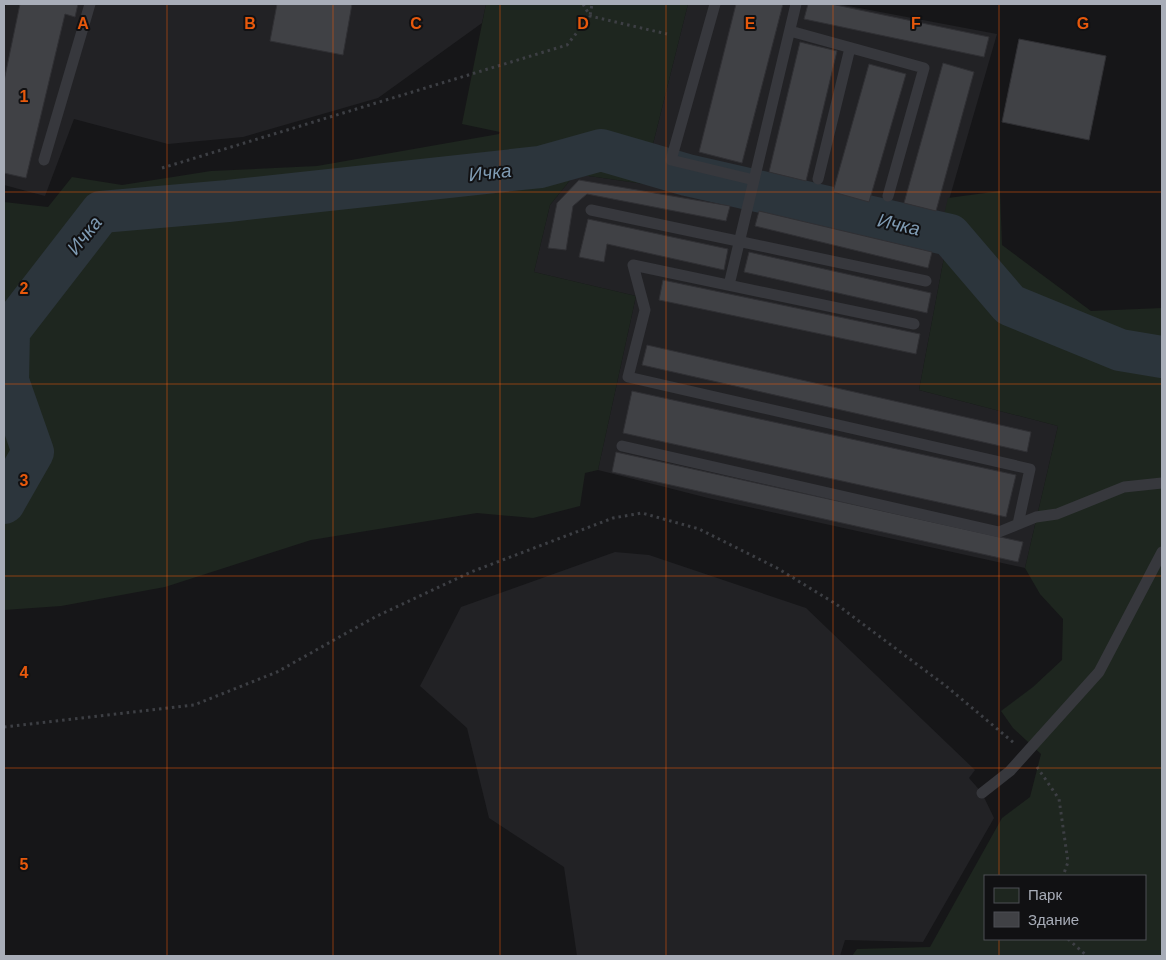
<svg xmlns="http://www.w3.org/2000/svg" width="1166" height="960" viewBox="0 0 1166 960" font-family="Arial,sans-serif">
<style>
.built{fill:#222225}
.green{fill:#1e261f;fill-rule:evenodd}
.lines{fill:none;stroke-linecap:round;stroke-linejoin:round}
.river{stroke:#2c353c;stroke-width:42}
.building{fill:#404145;stroke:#303034}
.path{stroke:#3d3f44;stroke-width:3;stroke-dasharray:2.5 4;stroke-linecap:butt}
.service{stroke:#37383d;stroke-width:11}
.grid{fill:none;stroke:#e8590c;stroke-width:1;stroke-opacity:0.55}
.labels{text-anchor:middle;stroke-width:4;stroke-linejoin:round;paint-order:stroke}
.water-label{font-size:19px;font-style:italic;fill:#7f9bb3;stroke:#111113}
.grid-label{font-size:16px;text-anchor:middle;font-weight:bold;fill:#e8590c;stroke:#111113;stroke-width:4;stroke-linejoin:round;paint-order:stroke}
</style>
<rect width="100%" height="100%" fill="#161618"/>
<!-- built -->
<path class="built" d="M 6,4 L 486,4 L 482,23 L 378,98 L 243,137 L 168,144 L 74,119 L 45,196 L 4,185 L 4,15 Z
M 688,4 L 838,4 L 997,34 L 940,231 L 649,160 Z
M 575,174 L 721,195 L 946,247 L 919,390 L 1058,426 L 1025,568 L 708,498 L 598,470 L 636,296 L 534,272 L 550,205 Z
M 615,552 L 649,555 L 806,608 L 975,770 L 969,778 L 982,793 L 994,818 L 923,942 L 845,940 L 840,956 L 577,956 L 564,867 L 489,818 L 467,728 L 420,686 L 461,607 Z"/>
<!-- green -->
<path class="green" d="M 486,4 L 688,4 L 649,160 L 940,231 L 948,198 L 1000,191 L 1002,245 L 1091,311 L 1162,308 L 1162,956 L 852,956 L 857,949 L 930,947 L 1002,818 L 1030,797 L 1041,754 L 1013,728 L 1001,711 L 1033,687 L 1062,660 L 1063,619 L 1040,594 L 1025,568 L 1058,426 L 919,390 L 946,247 L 721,195 L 575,174 L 550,205 L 534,272 L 636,296 L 598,470 L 585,473 L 580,506 L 533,518 L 477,513 L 311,540 L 165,587 L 61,606 L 4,610 L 4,202 L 48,207 L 72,177 L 122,185 L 211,171 L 317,166 L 499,134 L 500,132 L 462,124 ZM 985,876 L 1145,876 L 1145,939 L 985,939 Z"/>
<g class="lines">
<!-- river -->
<path class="river" d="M 4,503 L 33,452 L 8,381 L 9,331 L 101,212 L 228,201 L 540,167 L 601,150 L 687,175 L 950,235 L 1010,305 L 1120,350 L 1162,357"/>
</g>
<!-- building -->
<path class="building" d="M 20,4 L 78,4 L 75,17 L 65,14 L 26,178 L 4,173 L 4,81 Z
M 277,4 L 352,4 L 343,55 L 270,41 Z
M 736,4 L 783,4 L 742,163 L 699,152 Z
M 808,4 L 831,4 L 989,37 L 984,57 L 804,19 Z
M 1019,39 L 1106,56 L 1089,140 L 1002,122 Z
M 800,42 L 837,51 L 806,181 L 769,172 Z
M 943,63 L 974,72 L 936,211 L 904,203 Z
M 869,64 L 906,74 L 869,202 L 833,192 Z
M 579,180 L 730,206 L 726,221 L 587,194 L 573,206 L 566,250 L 548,248 L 557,203 Z
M 759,211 L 932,252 L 928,268 L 755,226 Z
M 588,219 L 728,249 L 724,270 L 607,244 L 604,262 L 579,257 Z
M 749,252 L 931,293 L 927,313 L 744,272 Z
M 663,280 L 920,334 L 916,354 L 659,300 Z
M 647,345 L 1031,432 L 1027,452 L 642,365 Z
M 632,391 L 1016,475 L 1006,517 L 623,433 Z
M 616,452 L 1023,542 L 1018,562 L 612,472 Z"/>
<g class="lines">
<!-- path -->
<path class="path" d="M 583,4 L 590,16 L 667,34
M 162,168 L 567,45 L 590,16 L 592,4
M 4,727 L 194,705 L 277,672 L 375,617 L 471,572 L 613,518 L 642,513 L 699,529 L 777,568 L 836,604 L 946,686 L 1014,743
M 1037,767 L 1059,799 L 1068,862 L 1063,876
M 1068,939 L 1087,956"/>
<!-- service -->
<path class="service" d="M 715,4 L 671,160 L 754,180
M 790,31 L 924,68 L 888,196
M 44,160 L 90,4
M 818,179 L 850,48
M 591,210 L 926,281
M 729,285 L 796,4
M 914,324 L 633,265 L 645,310 L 628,377 L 1030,469 L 1018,524
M 622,446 L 999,532 L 1036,517 L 1057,514 L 1124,487 L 1162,483
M 982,793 L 1010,771 L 1099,672 L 1162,552"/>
</g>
<!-- grid -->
<path class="grid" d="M 167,4 L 167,956M 333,4 L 333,956M 500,4 L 500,956M 666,4 L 666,956M 833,4 L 833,956M 999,4 L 999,876M 4,192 L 1162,192M 4,384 L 1162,384M 4,576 L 1162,576M 4,768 L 1162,768M 999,939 L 999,956"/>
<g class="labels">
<!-- water labels -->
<g class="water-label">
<text transform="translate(490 172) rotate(-6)" y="7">Ичка</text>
<text transform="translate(899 224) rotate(13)" y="7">Ичка</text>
<text transform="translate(84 235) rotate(-51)" y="7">Ичка</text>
</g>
</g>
<g class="grid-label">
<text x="83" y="29">A</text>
<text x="250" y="29">B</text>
<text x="416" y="29">C</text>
<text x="583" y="29">D</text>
<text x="750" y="29">E</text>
<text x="916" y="29">F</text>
<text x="1083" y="29">G</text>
<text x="24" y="102">1</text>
<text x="24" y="294">2</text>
<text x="24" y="486">3</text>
<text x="24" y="678">4</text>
<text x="24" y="870">5</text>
</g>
<!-- border -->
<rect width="1166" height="960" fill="none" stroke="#a8adb8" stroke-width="10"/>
<!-- legend -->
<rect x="984" y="875" width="162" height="65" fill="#111113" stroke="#4d4f55"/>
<rect x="994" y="888" width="25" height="15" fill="#1e261f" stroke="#4d4f55"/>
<text x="1028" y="900" font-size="15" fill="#a8adb8">Парк</text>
<rect x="994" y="912" width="25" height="15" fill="#404145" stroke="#4d4f55"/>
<text x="1028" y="925" font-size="15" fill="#a8adb8">Здание</text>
</svg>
